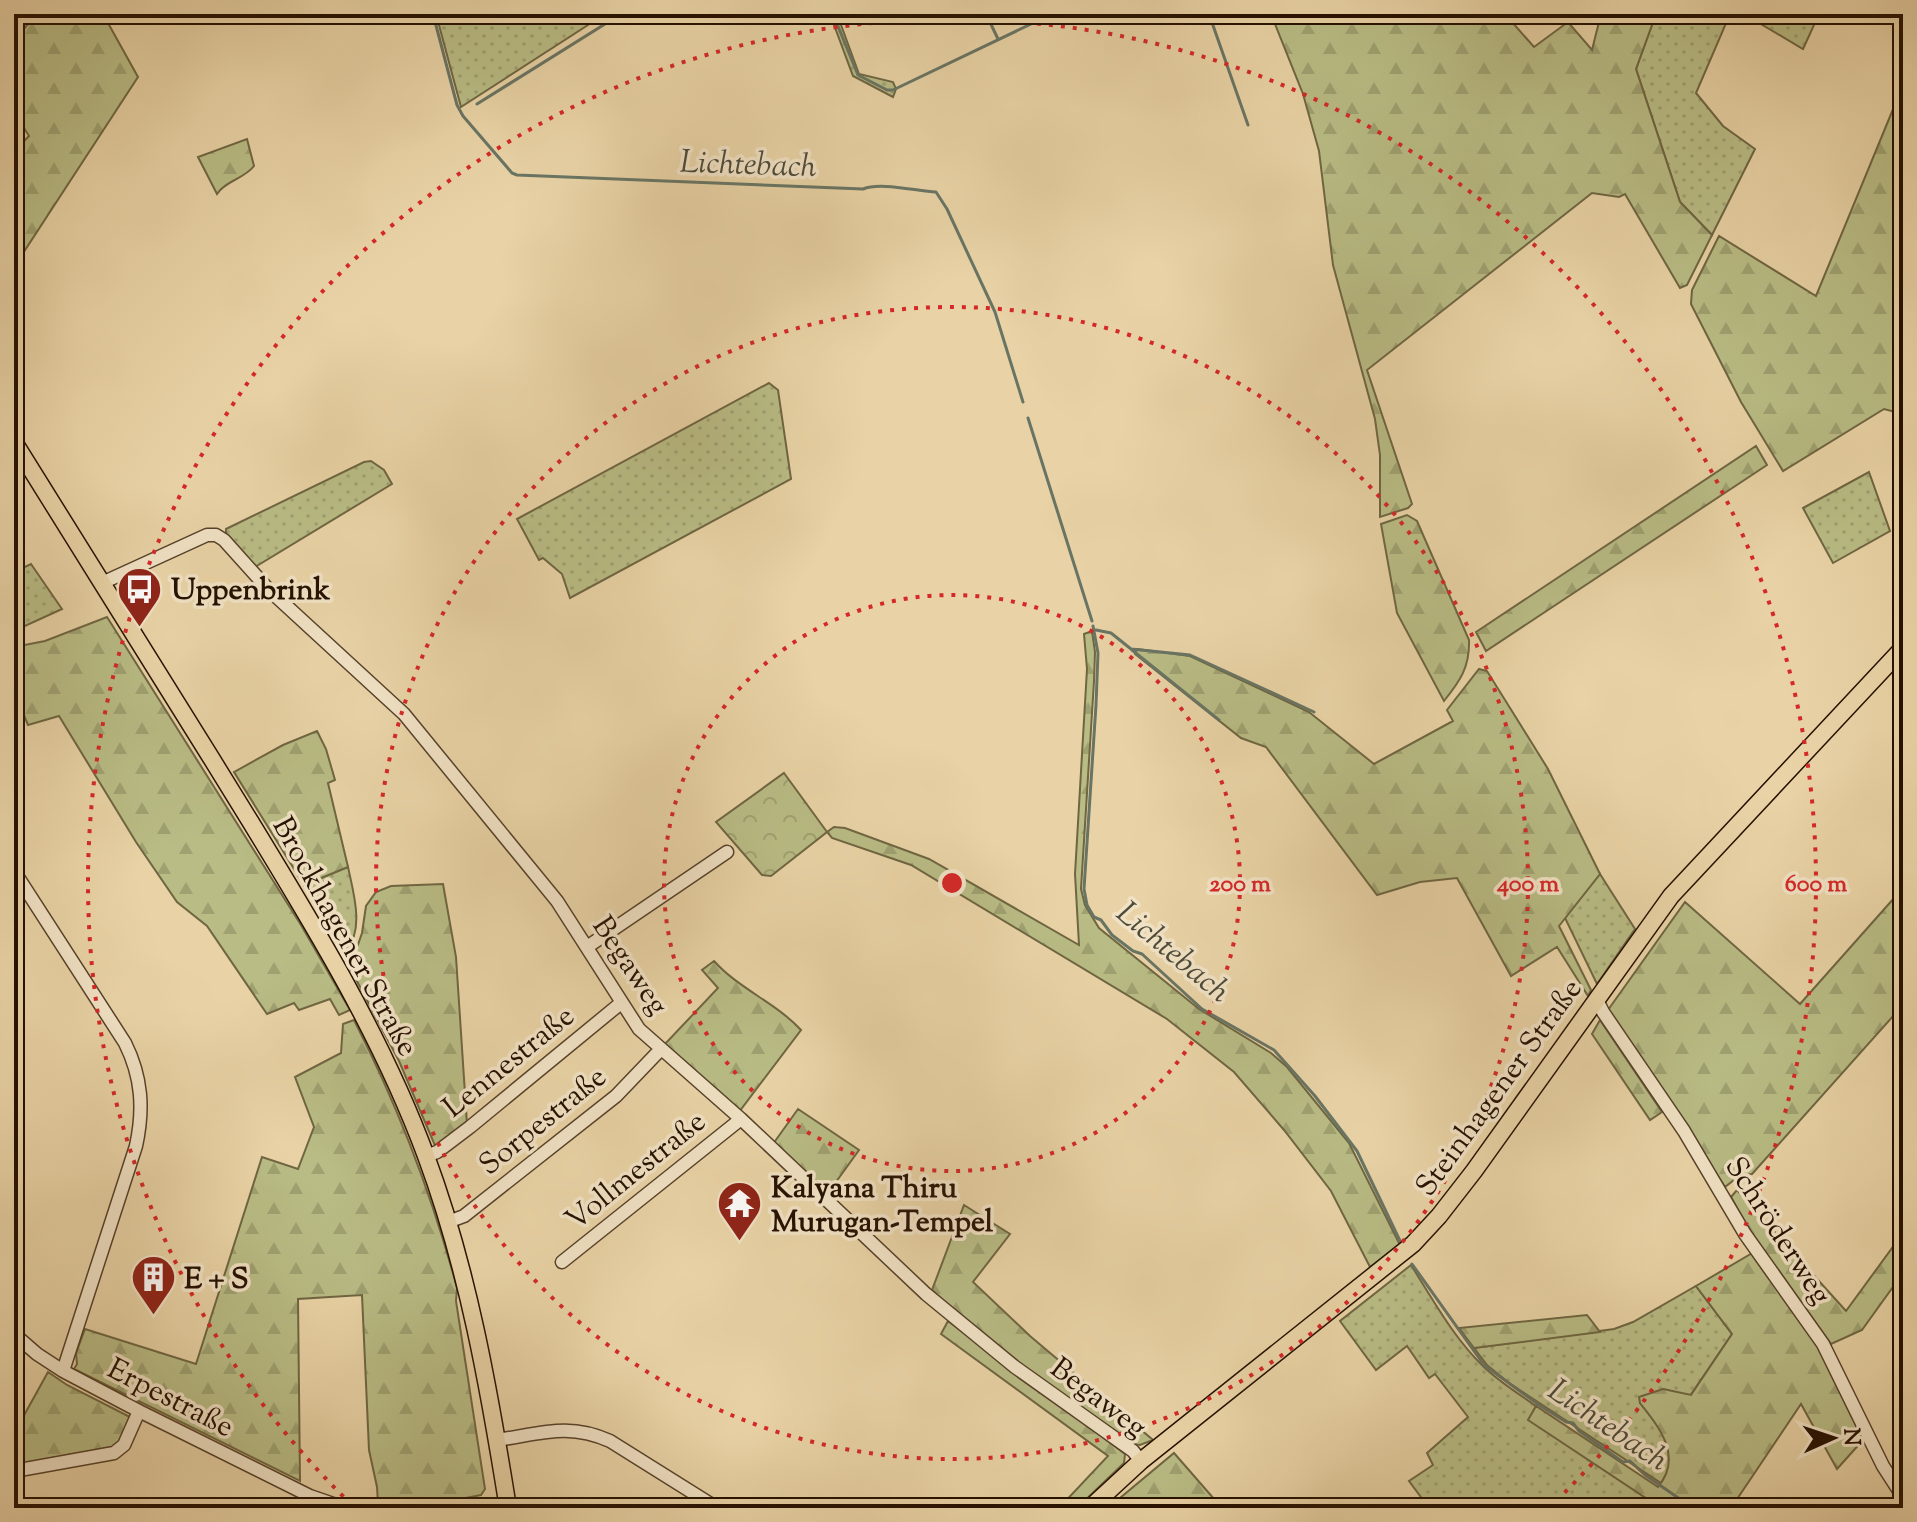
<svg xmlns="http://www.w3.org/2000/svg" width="1917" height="1522" viewBox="0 0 1917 1522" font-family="'Sorts Mill Goudy',serif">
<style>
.grass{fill:url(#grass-dots);stroke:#6f6642;stroke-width:2}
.forest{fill:url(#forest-firs);stroke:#6f6642;stroke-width:2}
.park{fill:url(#park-crowns);stroke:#6f6642;stroke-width:2}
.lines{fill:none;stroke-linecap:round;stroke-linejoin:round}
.stream{stroke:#697564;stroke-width:3}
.minor-casing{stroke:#56412a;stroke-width:15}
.major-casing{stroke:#251000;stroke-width:19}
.minor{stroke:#f1e2c5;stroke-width:12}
.major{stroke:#e9d3a6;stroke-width:16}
.ring{fill:none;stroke:#d62828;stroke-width:4;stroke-dasharray:4 8}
.labels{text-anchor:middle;stroke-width:7;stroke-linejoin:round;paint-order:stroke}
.poi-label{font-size:30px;font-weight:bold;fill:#251000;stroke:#f1e2c5;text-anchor:start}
.street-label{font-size:30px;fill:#251000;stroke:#f1e2c5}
.water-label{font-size:32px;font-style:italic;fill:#4d4b3a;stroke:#f1e2c5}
.centre{fill:#d62828;stroke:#f1e2c5;stroke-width:4}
.ring-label{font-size:24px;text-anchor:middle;font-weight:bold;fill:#d62828;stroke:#f1e2c5;stroke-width:7;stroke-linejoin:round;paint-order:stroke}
</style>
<defs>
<pattern id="grass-dots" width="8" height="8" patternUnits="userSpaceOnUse" patternTransform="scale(2)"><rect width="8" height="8" fill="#b9bc85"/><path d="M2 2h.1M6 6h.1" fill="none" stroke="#9fa171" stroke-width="1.8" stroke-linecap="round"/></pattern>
<pattern id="forest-firs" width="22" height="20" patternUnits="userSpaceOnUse" patternTransform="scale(2)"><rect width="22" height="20" fill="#b9bc85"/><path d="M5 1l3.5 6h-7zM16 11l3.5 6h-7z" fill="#9fa171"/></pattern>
<pattern id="park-crowns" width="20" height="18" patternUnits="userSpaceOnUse" patternTransform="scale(2)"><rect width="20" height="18" fill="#b9bc85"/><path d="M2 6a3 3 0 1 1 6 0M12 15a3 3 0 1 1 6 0" fill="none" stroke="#9fa171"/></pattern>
</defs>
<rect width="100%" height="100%" fill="#e9d3a6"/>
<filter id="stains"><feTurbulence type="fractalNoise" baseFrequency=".0025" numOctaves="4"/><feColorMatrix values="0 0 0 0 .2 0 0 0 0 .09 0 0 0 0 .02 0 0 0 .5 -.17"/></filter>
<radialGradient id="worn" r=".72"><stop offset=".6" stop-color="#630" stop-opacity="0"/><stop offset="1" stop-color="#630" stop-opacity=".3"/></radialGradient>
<!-- grass -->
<path class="grass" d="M 436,14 L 605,14 L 461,107 Z
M 830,14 L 837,14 L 859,74 L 893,82 L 896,89 L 893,97 L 853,76 Z
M 1656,14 L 1730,14 L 1696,93 L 1723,126 L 1755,149 L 1712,235 L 1680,202 L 1636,69 Z
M 1744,14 L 1819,14 L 1803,49 Z
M 769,383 L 778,390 L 791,479 L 570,598 L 562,574 L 543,558 L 539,560 L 517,519 Z
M 371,461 L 384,470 L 392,484 L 255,567 L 226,534 L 226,529 L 364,462 Z
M 1869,472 L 1890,531 L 1833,563 L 1803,508 Z
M 31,564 L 62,609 L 14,631 L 14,572 Z
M 348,867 C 353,891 365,930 346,950 L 341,948 L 304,885 Z
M 1600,874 L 1635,929 L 1597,984 L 1565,918 Z
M 1411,1265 C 1433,1300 1455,1340 1485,1368 C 1501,1383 1519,1394 1536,1406 L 1529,1420 L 1661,1508 L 1429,1508 L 1409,1481 L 1433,1465 L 1427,1453 L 1468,1417 L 1435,1374 L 1429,1378 L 1407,1346 L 1376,1370 L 1340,1321 Z
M 1696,1286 L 1732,1334 L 1690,1396 L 1663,1389 L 1640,1403 C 1652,1419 1675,1443 1670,1466 C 1668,1472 1664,1478 1661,1483 L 1509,1383 L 1487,1365 L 1474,1348 L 1614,1329 L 1633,1322 Z"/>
<!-- forest -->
<path class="forest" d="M 36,14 L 103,14 L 138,77 L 14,267 L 14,151 L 29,136 L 14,112 L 14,41 Z
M 1271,14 L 1505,14 L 1534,47 L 1568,22 L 1592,50 L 1601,14 L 1656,14 L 1636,69 L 1680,202 L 1712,235 L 1687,285 L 1680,288 L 1625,194 L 1619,197 L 1592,193 L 1367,370 L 1412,504 L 1408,508 L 1380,517 L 1380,455 L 1375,419 L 1333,265 L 1319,151 L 1303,94 Z
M 1903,85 L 1903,414 L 1884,409 L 1783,471 L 1741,402 L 1691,304 L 1692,290 L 1719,236 L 1816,296 Z
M 247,139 L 254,166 C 244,179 225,181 217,194 L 198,157 Z
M 1756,446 L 1767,465 L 1486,651 L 1476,632 Z
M 1407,515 L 1417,521 L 1469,640 C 1470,667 1460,681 1444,701 L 1397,613 L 1381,524 Z
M 107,617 L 301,925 L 350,1010 L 339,1015 L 330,999 L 299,1010 L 294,1003 L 267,1014 L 207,926 L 177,902 L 136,842 L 59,716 L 28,725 L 18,701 L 14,702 L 14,647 L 45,641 Z
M 1092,631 L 1095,652 L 1094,681 L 1081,889 L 1085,905 L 1099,928 L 1199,1009 L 1271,1053 L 1287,1067 L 1349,1143 L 1400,1245 L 1370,1267 L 1331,1191 L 1284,1130 L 1234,1072 L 1167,1019 L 911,865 L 832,838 L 827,832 L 834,827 L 845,828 L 929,859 L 1079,945 L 1075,874 L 1087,669 L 1084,634 Z
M 1137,649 L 1190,656 L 1309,712 L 1374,764 L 1453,721 L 1447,710 L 1479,669 L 1487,671 L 1548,769 L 1600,874 L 1559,926 L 1591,990 L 1588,996 L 1557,947 L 1511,976 L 1457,878 L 1420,882 L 1377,895 L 1266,747 L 1241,738 L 1135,654 Z
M 317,731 L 326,749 L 335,780 L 328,783 L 348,867 L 304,885 L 234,772 L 283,745 Z
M 443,884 L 456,957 L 467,1124 L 436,1148 L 399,1061 L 350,968 L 362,933 L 366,906 L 376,892 L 391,886 Z
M 1903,888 L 1903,1005 L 1752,1174 L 1739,1176 L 1725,1187 L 1608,1010 L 1685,902 L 1800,1004 Z
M 714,961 C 739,989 775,1002 801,1030 L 739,1112 L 665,1044 L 718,988 L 702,970 Z
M 354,1020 C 398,1106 432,1195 457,1288 L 456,1301 L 485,1489 L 481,1495 L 430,1505 L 378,1504 L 377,1487 L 369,1450 L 362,1295 L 298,1299 L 300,1481 L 74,1369 L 77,1364 L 76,1353 L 85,1329 L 196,1364 L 262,1157 L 298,1169 L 314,1127 L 295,1077 L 341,1053 L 343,1024 Z
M 1600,1020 L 1662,1112 L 1650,1120 L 1592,1034 Z
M 798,1109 L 859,1150 L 828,1193 L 773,1144 Z
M 1737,1190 L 1846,1311 L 1903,1233 L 1903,1273 L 1862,1330 L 1831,1344 L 1748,1228 L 1731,1197 Z
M 964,1205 L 1010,1234 L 973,1282 L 1030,1336 L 1153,1440 L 1140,1445 L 1132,1444 C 1065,1395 992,1349 932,1290 Z
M 1754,1252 L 1817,1345 L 1863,1440 L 1837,1469 L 1801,1404 L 1731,1508 L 1661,1508 L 1528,1420 L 1536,1406 L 1658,1487 C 1683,1457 1660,1428 1640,1403 L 1639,1397 L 1663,1389 L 1691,1395 L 1732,1334 L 1696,1286 Z
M 1587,1315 L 1600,1332 L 1474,1348 L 1459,1328 Z
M 948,1321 L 1125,1454 L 1124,1463 L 1077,1508 L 1059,1508 L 1108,1456 L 941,1334 Z
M 48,1372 L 67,1385 L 130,1417 L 119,1442 L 112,1447 L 14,1465 L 14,1426 L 17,1428 Z
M 1174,1453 L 1222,1508 L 1108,1508 Z"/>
<!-- park -->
<path class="park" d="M 784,773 L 827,832 L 771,876 L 762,875 L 716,822 Z"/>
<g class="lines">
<!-- stream -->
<path class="stream" d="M 433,14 L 457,105 L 463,116 L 512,173 L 517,175 L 863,189 C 880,182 916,191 936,192 L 947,209 L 995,312 L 1023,402
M 833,14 L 858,75 L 887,90 L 893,90 L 1052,14
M 986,14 L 998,39
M 1209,14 L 1248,125
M 477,104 L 621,14
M 1028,418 L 1092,621
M 1093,626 L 1098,653 L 1096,705 L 1084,889 L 1087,905 L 1094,917 L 1101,920 L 1112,935 L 1133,951 L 1142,954 L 1202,1009 L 1274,1050 L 1315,1096 L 1357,1151 L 1402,1245
M 1096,630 L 1111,633 L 1131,649 L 1190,655 L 1314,712
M 1132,650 L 1219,720
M 1412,1264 L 1484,1365 L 1539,1405 L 1566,1422 L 1573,1423 L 1579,1431 L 1623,1462 L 1630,1461 L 1645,1475 L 1693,1508"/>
<defs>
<path id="minor" d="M 102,583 L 207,535 L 216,535 L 224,540 L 268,589 L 404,714 L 557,901 L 639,1029 L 741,1119 L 926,1294 L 1015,1367 L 1133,1451 L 1141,1461
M 14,871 L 125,1043 C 142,1077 144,1109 136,1146 L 63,1371
M 587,947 L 727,852
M 1597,1000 L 1603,1012 L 1684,1131 L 1745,1234 L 1823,1344 L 1883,1466 L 1903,1497
M 426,1156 L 437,1152 L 470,1127 L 621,1003
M 448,1222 L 464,1216 L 616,1096 L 661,1049
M 562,1262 L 741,1119
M 14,1334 L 37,1354 L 63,1371 L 139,1411 L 310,1496 L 345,1508
M 497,1440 C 540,1434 568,1422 610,1441 L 717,1508
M 14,1471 L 114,1453 L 124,1445 L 139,1411
M 468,1508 L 508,1505"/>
<path id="major" d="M 14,442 C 92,568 172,694 250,821 C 316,929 382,1037 426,1156 C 468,1269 489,1389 508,1508
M 1090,1508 L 1141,1461 L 1413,1244 L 1439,1216 L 1474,1171 L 1671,896 L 1903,648"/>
</defs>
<!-- minor casing -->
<use href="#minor" class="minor-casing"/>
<!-- major casing -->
<use href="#major" class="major-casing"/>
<!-- minor -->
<use href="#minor" class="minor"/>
<!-- major -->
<use href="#major" class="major"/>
</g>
<!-- distance rings -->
<g class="ring">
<circle cx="952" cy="883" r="288"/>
<circle cx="952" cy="883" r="576"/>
<path d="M352 1505A864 864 0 1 1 1552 1505"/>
</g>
<!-- icons -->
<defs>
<symbol id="bus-pin" viewBox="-11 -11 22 30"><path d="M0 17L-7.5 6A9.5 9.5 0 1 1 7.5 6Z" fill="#8f2418" stroke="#f1e2c5"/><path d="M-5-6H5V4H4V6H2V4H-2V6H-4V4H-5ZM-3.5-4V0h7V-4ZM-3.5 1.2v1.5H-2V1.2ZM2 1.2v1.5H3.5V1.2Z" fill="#fff"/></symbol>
<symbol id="temple-pin" viewBox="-11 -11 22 30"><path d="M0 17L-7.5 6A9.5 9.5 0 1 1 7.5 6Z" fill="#8f2418" stroke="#f1e2c5"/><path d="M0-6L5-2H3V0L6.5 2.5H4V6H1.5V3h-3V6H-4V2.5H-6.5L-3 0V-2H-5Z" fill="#fff"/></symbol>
<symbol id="building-pin" viewBox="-11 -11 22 30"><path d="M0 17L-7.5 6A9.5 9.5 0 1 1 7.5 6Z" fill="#8f2418" stroke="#f1e2c5"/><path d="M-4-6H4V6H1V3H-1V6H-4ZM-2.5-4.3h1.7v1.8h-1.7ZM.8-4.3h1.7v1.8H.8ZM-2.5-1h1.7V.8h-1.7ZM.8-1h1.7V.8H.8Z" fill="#fff"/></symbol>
</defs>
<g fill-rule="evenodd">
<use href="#bus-pin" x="114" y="564" width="51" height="69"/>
<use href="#temple-pin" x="714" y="1178" width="51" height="69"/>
<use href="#building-pin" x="128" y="1252" width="51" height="69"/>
</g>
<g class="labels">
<!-- poi labels -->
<g class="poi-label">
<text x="171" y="599">Uppenbrink</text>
<text x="771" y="1197">Kalyana Thiru<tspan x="771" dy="34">Murugan-Tempel</tspan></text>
<text x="184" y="1288">E + S</text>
</g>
<!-- street labels -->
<g class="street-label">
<text transform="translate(346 936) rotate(61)" y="10">Brockhagener Straße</text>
<text transform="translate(631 965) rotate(56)" y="10">Begaweg</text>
<text transform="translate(508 1061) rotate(-39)" y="10">Lennestraße</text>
<text transform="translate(1498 1087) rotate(-54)" y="10">Steinhagener Straße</text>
<text transform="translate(542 1120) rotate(-39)" y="10">Sorpestraße</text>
<text transform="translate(635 1170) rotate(-39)" y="10">Vollmestraße</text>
<text transform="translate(1779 1230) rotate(57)" y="10">Schröderweg</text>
<text transform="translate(171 1397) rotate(27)" y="10">Erpestraße</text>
<text transform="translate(1099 1397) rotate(37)" y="10">Begaweg</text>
</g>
<!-- water labels -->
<g class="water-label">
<text transform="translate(748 163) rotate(2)" y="11">Lichtebach</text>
<text transform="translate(1174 951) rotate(40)" y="11">Lichtebach</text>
<text transform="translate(1609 1424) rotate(34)" y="11">Lichtebach</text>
</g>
</g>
<circle cx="952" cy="883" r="12" class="centre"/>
<g class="ring-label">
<text x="1240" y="891">200 m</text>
<text x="1528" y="891">400 m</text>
<text x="1816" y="891">600 m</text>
</g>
<!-- margin -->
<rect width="1917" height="1522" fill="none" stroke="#e9d3a6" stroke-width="48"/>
<rect x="16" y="16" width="1885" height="1490" fill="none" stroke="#251000" stroke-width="4"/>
<rect x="24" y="24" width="1869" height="1474" fill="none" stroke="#251000" stroke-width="2"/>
<!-- north arrow -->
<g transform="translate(1833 1438) rotate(87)" stroke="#f1e2c5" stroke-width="6" paint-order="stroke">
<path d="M0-6L14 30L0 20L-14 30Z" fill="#251000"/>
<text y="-12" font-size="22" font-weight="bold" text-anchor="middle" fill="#251000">N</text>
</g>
<rect width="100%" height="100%" filter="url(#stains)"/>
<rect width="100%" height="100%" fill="url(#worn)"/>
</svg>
